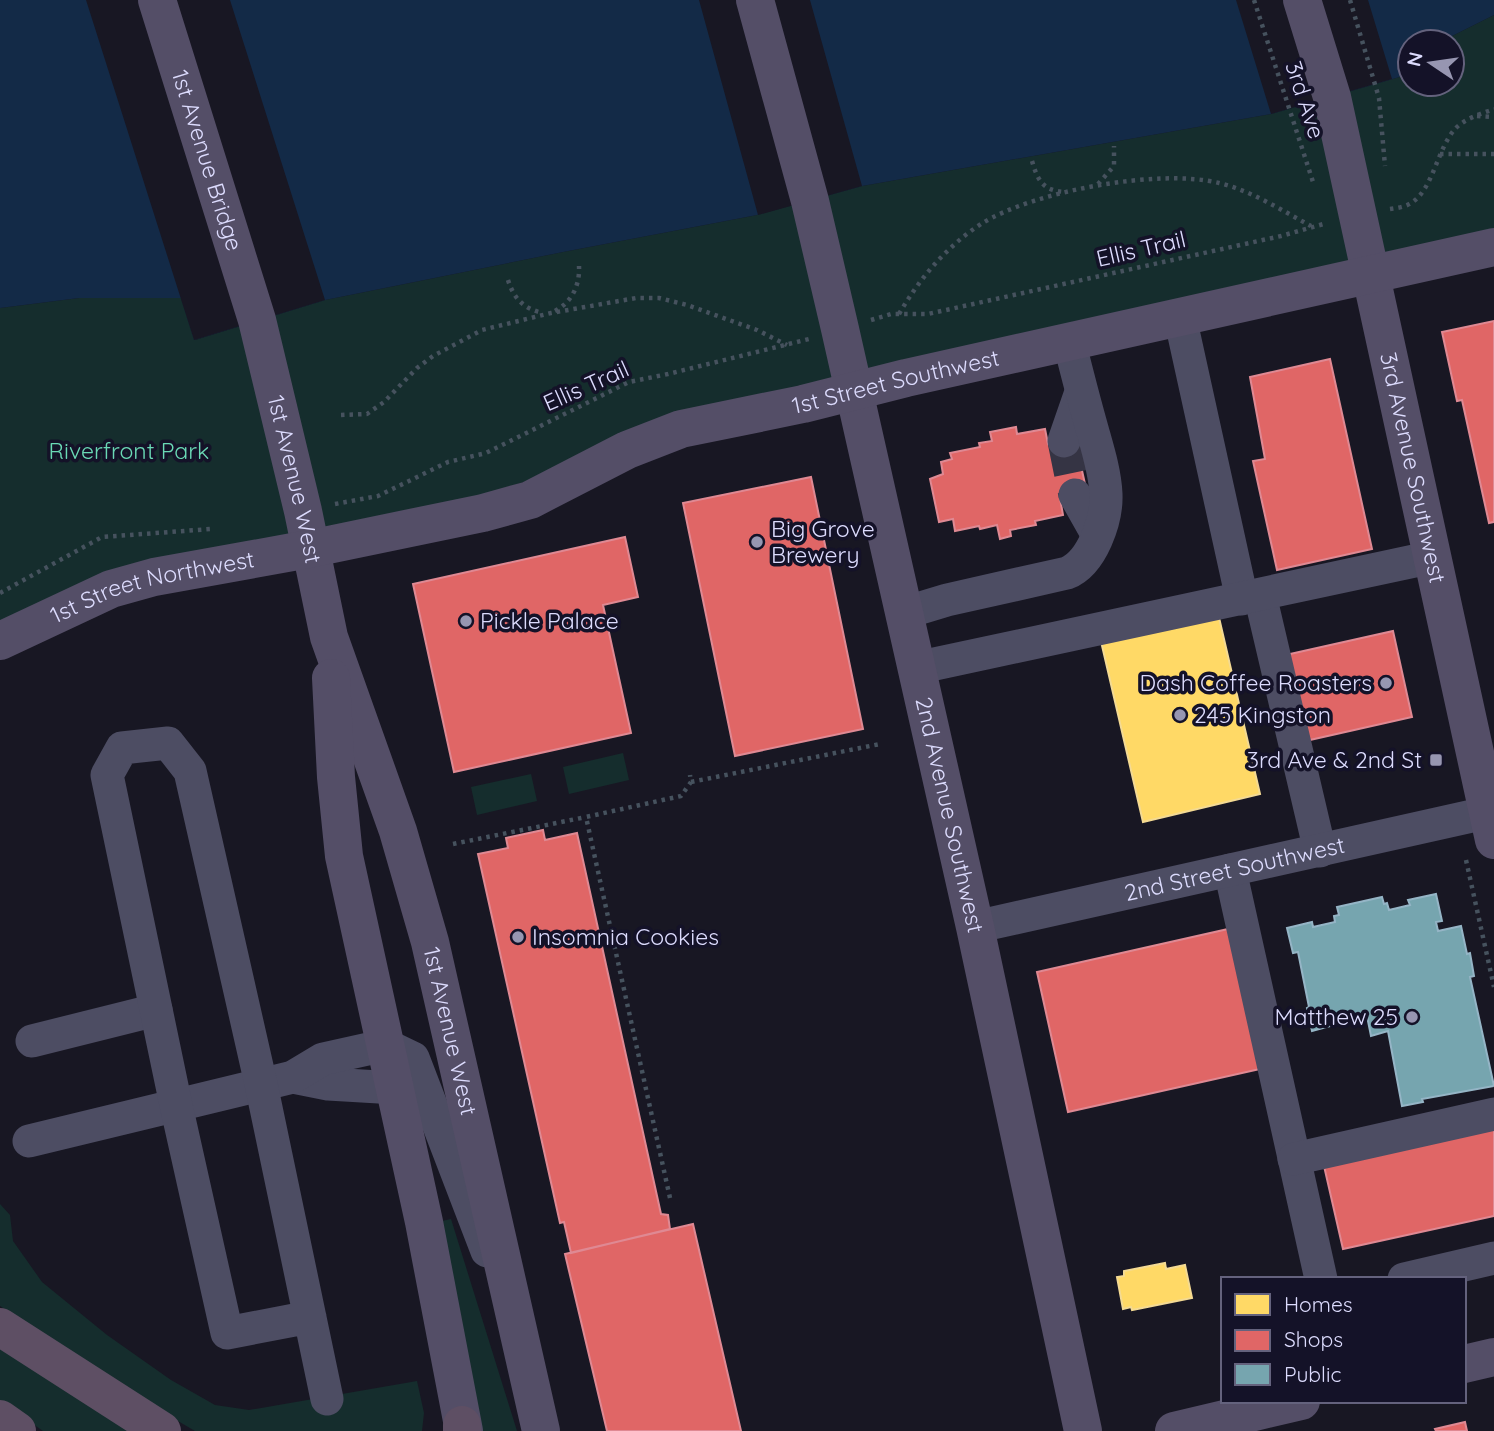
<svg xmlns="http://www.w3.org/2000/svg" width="1494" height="1431" viewBox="0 0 1494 1431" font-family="Quicksand,sans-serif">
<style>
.green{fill:#152d2d}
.water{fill:#132a47}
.pier{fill:#181723}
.homes{fill:#ffd966;stroke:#f4da93;stroke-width:2}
.shops{fill:#e06666;stroke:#df8993;stroke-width:2}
.public{fill:#76a5af;stroke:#95b5c6;stroke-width:2}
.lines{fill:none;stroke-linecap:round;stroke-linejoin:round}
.minor-tunnel{stroke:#353444;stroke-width:33;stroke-dasharray:33 17;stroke-linecap:butt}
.path{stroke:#46525e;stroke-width:4.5;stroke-dasharray:3.5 5;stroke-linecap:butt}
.minor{stroke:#4d4d63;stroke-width:33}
.major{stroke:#544e67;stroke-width:38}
.highway{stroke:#5e4f64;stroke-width:38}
.poi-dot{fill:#9796b1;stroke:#141228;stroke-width:2.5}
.labels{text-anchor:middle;stroke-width:7;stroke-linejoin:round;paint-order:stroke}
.street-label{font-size:23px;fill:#dcdbfd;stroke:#141228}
.park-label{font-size:23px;fill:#6ad9b5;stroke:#141228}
.poi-label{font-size:23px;fill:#dcdbfd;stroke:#141228;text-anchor:start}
</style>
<rect width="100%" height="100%" fill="#181723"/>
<!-- green -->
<path class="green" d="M 1494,15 L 1494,247 L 627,450 L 309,549 L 0,641 L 0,308 L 79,298 L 181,298 L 195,340 L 325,300 L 563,252 L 757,215 L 862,186 L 1271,114 L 1410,74 L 1410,84 L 1452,84 L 1452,42 L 1440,42 Z
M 623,753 L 629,780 L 569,794 L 563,767 Z
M 531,774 L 537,801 L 477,815 L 471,787 Z
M 0,1204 L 10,1215 L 13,1241 L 42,1282 L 107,1335 L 171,1380 L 215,1405 L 249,1410 L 417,1381 L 424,1413 L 422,1431 L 195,1431 L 125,1390 L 0,1306 Z
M 451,1219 L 517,1431 L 481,1431 L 442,1221 Z
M 0,1346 L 130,1431 L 43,1431 L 0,1401 Z"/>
<!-- water -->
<path class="water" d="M 0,0 L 1494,0 L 1494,15 L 1440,42 L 1410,42 L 1410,74 L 1271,114 L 862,186 L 757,215 L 563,252 L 325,300 L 194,340 L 181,298 L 79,298 L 0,308 Z"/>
<!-- pier -->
<path class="pier" d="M 86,0 L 230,0 L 325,300 L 194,340 Z
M 699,0 L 810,0 L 862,186 L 758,215 Z
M 1236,0 L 1368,0 L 1392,79 L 1271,114 Z"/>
<!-- homes -->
<path class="homes" d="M 1217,609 L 1260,794 L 1143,822 L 1100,637 Z
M 1165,1263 L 1166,1269 L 1185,1265 L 1192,1298 L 1132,1310 L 1131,1307 L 1123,1309 L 1117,1277 L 1124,1276 L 1124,1271 Z"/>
<!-- shops -->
<path class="shops" d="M 1494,321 L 1494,522 L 1489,523 L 1462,400 L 1457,401 L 1442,332 Z
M 1330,359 L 1372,549 L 1277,570 L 1253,461 L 1265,459 L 1250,377 Z
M 1016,427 L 1017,434 L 1045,429 L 1048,444 L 1075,439 L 1087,493 L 1060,498 L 1063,515 L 1035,521 L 1036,525 L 1010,530 L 1011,536 L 1000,539 L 997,525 L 980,529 L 979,526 L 955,531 L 953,519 L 939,522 L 930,479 L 943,474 L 941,462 L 952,459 L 950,453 L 980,447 L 979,443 L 992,441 L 990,432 Z
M 811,477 L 863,729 L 735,756 L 683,503 Z
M 625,537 L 638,597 L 603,605 L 631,733 L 454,772 L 413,584 Z
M 1393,631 L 1412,717 L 1301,742 L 1281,656 Z
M 543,830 L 545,840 L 577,833 L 661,1214 L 668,1215 L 670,1229 L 571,1253 L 564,1222 L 560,1223 L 478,854 L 508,848 L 506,838 Z
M 1228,929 L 1260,1069 L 1068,1112 L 1037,972 Z
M 1494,1128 L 1494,1216 L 1343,1249 L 1324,1166 Z
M 693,1224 L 741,1431 L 607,1431 L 565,1254 Z
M 1465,1422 L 1467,1431 L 1436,1431 L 1435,1429 Z"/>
<!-- public -->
<path class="public" d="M 1436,894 L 1442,921 L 1436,922 L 1438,931 L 1461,926 L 1467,954 L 1470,953 L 1474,976 L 1470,977 L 1494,1086 L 1422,1099 L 1423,1102 L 1402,1106 L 1388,1031 L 1371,1036 L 1367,1016 L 1312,1031 L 1307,1008 L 1309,1007 L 1298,952 L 1293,953 L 1287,928 L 1312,922 L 1313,927 L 1335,922 L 1334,916 L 1339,915 L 1337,907 L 1382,897 L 1384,904 L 1387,903 L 1389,910 L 1410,905 L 1408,900 Z"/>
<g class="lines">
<!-- minor-tunnel -->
<path class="minor-tunnel" d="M 1064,441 L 1075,495"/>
<!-- path -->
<path class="path" d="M 1254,0 L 1313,182
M 1350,0 L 1379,98 L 1385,166
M 1477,116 L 1494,117
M 1440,154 L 1494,154
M 1032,161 C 1038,181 1043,191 1066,192
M 1098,184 L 1114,166 L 1114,146
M 1390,209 C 1397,208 1405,207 1411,203 C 1433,190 1437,149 1455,129 C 1465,118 1481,114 1494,109
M 508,280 C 514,299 524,309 543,313
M 555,311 C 572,302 580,285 579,266
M 899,314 C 920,278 946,247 981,224 C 1033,191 1160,168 1219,183 C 1252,191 1281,210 1311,226
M 871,320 L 891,314 L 928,314 L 1281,236 L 1327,223
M 341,415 L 367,414 L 384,402 L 417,368 L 433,356 L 482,330 L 551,313 L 636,298 L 659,298 L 687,305 L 757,330 L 787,345
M 335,504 L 378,496 L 448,462 L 486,453 L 629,382 L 668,374 L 809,339
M 0,593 L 102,537 L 210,529
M 691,782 L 880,744
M 453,844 L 586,817
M 1466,860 L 1494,987
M 670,1198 L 586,817 L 681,796 L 691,782 L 690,775"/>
<!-- minor -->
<g class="minor">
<path d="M 1180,317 L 1242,599"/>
<path d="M 1064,441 L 1081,392"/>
<path d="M 1075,495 L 1097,534"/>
<path d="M 1260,595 L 1320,851"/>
<path d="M 904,613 L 947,600 L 1067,573 C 1092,563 1107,520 1106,494 C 1105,471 1097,447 1091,425 C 1083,397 1076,369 1069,341"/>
<path d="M 916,668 L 1433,557"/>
<path d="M 1230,870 L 1321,1279"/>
<path id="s1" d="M 975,927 L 1494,811"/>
<path d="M 32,1041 L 156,1010"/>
<path d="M 293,1077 L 328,1084 L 396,1088"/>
<path d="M 29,1141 L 293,1077 L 323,1059 L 386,1045 L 413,1058 L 487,1251"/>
<path d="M 1294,1159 L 1494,1114"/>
<path d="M 1404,1279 L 1494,1258"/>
<path d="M 310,1317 L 227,1333 L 176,1105 L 107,775 L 122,748 L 168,743 L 190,771 L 261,1084 L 327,1399"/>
</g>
<!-- major -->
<g class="major">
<path id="s2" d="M 157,0 L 257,320 L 303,511 L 329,637 L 398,831 L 430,942 L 541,1431"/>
<path id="s3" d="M 755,0 L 810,201 L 840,329 L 975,927 L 1083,1431"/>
<path id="s4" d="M 1302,0 L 1332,97 L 1494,840"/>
<path id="s5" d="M 0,641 L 111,589 L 154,577 L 309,549 L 483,513 L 530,500 L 627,450 L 681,429 L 803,404 L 906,378 L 1494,247"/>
<path d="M 331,678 L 336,777 L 344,856 L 424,1222 L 464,1431"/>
<path d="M 1464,1364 L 1494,1357"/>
<path d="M 1174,1431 L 1301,1401"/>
</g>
<!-- highway -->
<path class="highway" d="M 0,1327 L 162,1431
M 0,1419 L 17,1431
M 462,1431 L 462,1425"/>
</g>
<!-- markers -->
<g class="poi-dot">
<circle cx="757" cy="542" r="7"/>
<circle cx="466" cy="621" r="7"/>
<circle cx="1386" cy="683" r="7"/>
<circle cx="1180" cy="715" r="7"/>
<rect x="1429" y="753" width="14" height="14" rx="3.5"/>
<circle cx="518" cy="937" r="7"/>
<circle cx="1412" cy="1017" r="7"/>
</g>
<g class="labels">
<!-- street labels -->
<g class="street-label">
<text transform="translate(1305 100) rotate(72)" y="8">3rd Ave</text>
<text dy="8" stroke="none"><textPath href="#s2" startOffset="168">1st Avenue Bridge</textPath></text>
<text transform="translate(1141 249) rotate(-13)" y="8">Ellis Trail</text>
<text dy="8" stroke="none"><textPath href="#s5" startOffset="938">1st Street Southwest</textPath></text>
<text transform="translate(586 386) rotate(-24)" y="8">Ellis Trail</text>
<text dy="8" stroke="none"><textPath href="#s4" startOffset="481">3rd Avenue Southwest</textPath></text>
<text dy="8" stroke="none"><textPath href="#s2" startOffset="499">1st Avenue West</textPath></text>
<text dy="8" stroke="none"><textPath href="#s5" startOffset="163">1st Street Northwest</textPath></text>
<text dy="8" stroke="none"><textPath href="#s3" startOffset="838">2nd Avenue Southwest</textPath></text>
<text dy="8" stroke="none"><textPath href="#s1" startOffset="266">2nd Street Southwest</textPath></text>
<text dy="8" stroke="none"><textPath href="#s2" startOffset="1073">1st Avenue West</textPath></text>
</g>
<!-- park labels -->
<g class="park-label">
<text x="129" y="459">Riverfront Park</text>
</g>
<!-- poi labels -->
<g class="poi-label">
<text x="771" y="537">Big Grove<tspan x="771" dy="26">Brewery</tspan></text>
<text x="480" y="629">Pickle Palace</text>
<text x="1372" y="691" text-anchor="end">Dash Coffee Roasters</text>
<text x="1194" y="723">245 Kingston</text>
<text x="1422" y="768" text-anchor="end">3rd Ave &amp; 2nd St</text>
<text x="532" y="945">Insomnia Cookies</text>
<text x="1398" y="1025" text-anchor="end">Matthew 25</text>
</g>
</g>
<!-- legend -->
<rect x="1221" y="1277" width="245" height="126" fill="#141228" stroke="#64627d" stroke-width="2"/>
<rect x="1235" y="1294" width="35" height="21" fill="#ffd966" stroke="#64627d" stroke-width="2"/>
<text x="1284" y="1312" font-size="21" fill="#dcdbfd">Homes</text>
<rect x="1235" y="1330" width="35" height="21" fill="#e06666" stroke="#64627d" stroke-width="2"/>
<text x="1284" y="1347" font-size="21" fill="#dcdbfd">Shops</text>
<rect x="1235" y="1364" width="35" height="21" fill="#76a5af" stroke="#64627d" stroke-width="2"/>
<text x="1284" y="1382" font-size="21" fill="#dcdbfd">Public</text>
<!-- north arrow -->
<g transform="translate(1431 63) rotate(283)"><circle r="33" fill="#141228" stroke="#64627d" stroke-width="2"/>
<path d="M0-5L12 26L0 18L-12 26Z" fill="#9796b1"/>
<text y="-10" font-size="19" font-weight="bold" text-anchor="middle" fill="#dcdbfd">N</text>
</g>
</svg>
